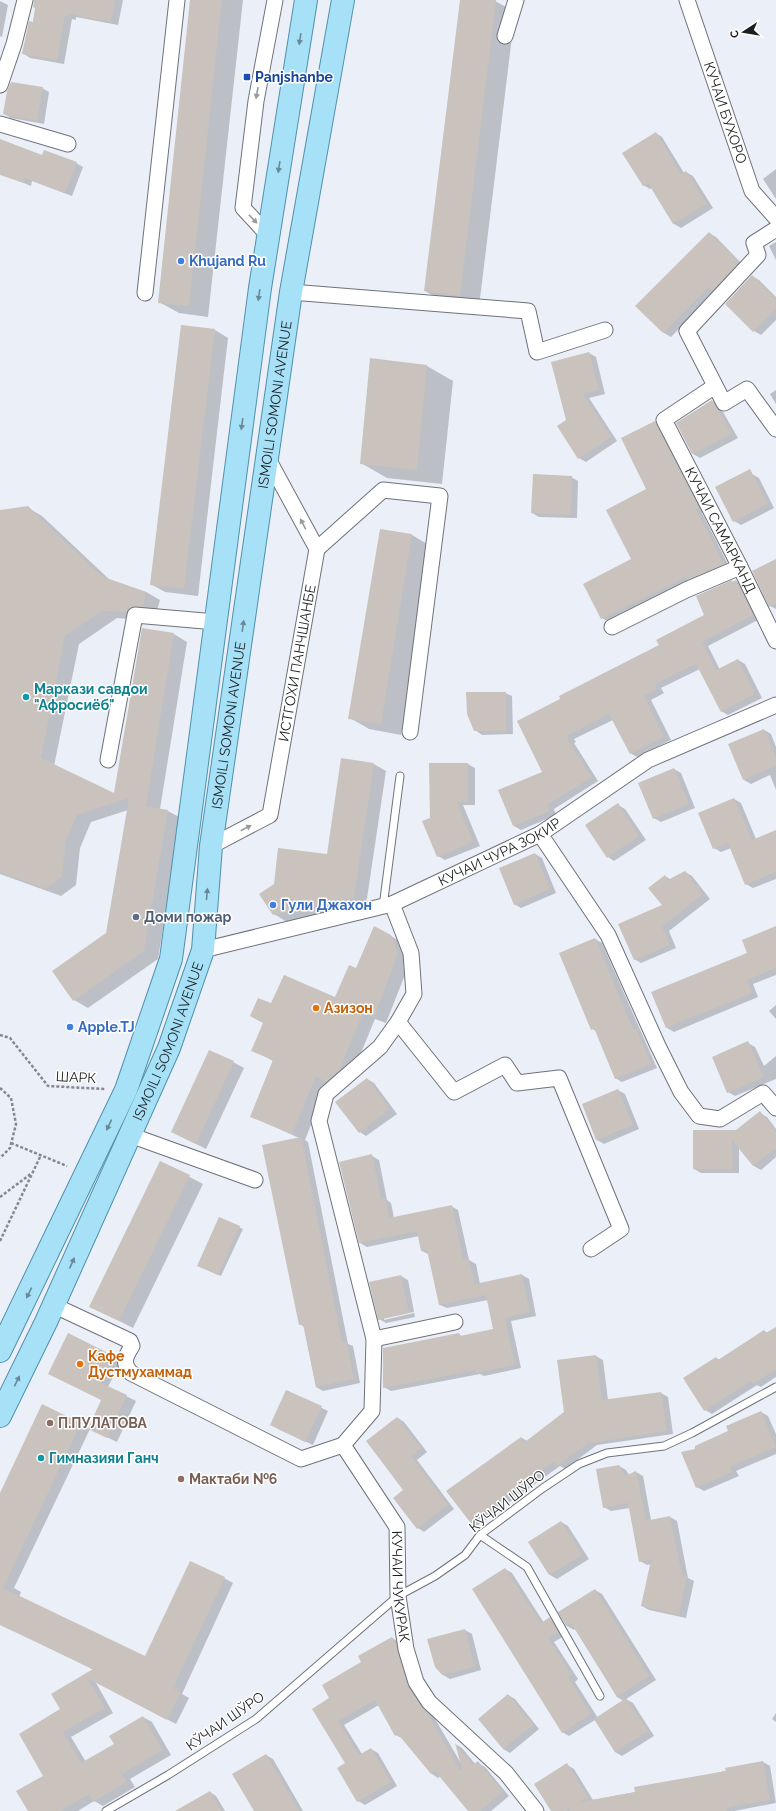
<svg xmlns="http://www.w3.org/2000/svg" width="776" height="1811" viewBox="0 0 776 1811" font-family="Raleway,sans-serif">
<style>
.shadow{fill:#0003;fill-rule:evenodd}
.building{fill:#cac2bc}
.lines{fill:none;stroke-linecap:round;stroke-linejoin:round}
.service-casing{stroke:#6f727a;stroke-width:9}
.minor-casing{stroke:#6f727a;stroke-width:17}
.primary-casing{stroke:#5090aa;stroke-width:24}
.path{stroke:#85888e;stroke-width:2.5;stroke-dasharray:3 2;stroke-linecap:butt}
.service{stroke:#fff;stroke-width:7}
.minor{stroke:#fff;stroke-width:15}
.primary{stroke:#a6e1f8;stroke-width:22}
.oneway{fill:#688997}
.oneway2{fill:#999a9b}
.transit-dot{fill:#1a4fb4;stroke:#fff;stroke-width:1.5}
.shop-dot{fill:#3f7fe0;stroke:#fff;stroke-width:1.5}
.culture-dot{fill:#0f9aa8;stroke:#fff;stroke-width:1.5}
.service-dot{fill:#5c6f8a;stroke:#fff;stroke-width:1.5}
.food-dot{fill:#e8710a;stroke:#fff;stroke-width:1.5}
.education-dot{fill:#8d6e63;stroke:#fff;stroke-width:1.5}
.labels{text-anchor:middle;stroke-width:3;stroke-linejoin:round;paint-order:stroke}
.transit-label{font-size:14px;font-weight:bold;fill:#164399;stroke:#fff;text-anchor:start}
.street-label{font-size:14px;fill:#1d1e21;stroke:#fff}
.shop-label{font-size:14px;font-weight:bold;fill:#366cbe;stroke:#fff;text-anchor:start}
.culture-label{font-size:14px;font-weight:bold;fill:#0d838f;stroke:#fff;text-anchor:start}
.service-label{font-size:14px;font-weight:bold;fill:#4e5e75;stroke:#fff;text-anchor:start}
.food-label{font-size:14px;font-weight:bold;fill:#c56008;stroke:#fff;text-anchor:start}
.education-label{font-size:14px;font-weight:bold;fill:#785e54;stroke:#fff;text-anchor:start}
</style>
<rect width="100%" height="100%" fill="#ebeff8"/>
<!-- shadow -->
<path class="shadow" d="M 37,0 L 123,0 L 118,25 L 76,17 L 76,20 L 72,19 L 64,64 L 30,58 L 24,54 L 33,23 Z
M 191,0 L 243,0 L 208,317 L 179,313 L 159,302 Z
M 461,0 L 495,1 L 515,12 L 479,307 L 445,302 L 425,291 Z
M 0,1 L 8,5 L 2,37 L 0,36 Z
M 42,88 L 49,92 L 44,124 L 11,118 L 4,114 Z
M 656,133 L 662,137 L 684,173 L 686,172 L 693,176 L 713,208 L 681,228 L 674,224 L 652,188 L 650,189 L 643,185 Z
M 0,149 L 76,163 L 83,167 L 72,196 L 32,181 L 31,186 L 4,175 L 0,160 Z
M 776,169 L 776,199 L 763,179 Z
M 709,233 L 716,237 L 745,267 L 715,292 L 671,337 L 664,333 L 637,306 Z
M 776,242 L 776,260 L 769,246 Z
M 752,276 L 759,280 L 776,297 L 776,320 L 761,335 L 754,331 Z
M 215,330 L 228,338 L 198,596 L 165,592 L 151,584 Z
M 589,353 L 596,357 L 605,394 L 589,398 L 617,441 L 586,462 L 579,458 L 567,420 Z
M 371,360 L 427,366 L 453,381 L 442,484 L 387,478 L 361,463 Z
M 776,390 L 776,404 L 770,394 Z
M 712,401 L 719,405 L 738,438 L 700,458 L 693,454 Z
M 655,422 L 662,426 L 705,511 L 702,513 L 730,568 L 609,622 L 602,618 L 632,560 L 648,490 Z
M 752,474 L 759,478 L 774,508 L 741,525 L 734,521 Z
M 571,477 L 578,481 L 577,518 L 539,517 L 532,513 Z
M 28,508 L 42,516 L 110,580 L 146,592 L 160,600 L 156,614 L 141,620 L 117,618 L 79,644 L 54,766 L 114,795 L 174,634 L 187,642 L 160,809 L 168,811 L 181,818 L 158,959 L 88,1008 L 74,1000 L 107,933 L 128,810 L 91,822 L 80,848 L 76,885 L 61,896 L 0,874 L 0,511 Z
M 381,530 L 412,535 L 432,547 L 401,735 L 369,729 L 350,718 Z
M 776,560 L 776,609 L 770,606 Z
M 736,581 L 743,585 L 760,619 L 708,646 L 720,670 L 738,660 L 745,664 L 762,698 L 728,715 L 721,711 L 700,669 L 661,688 L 664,693 L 651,700 L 671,740 L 637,757 L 630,753 L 613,720 L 574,739 L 576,742 L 574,743 L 598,781 L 554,809 L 556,815 L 521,830 L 514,826 L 500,791 L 544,773 L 561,699 L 660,645 L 705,616 Z
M 505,693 L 512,696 L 513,734 L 482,735 L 475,730 Z
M 764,730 L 771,734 L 776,747 L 776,790 L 770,775 L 751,784 L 744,780 Z
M 374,764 L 386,771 L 366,905 L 287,922 L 274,914 L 328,855 Z
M 430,764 L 468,764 L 475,768 L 475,805 L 463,805 L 480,846 L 445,860 L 438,856 Z
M 674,769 L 681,773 L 695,808 L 661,822 L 654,818 Z
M 734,799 L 741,803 L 756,839 L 776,845 L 776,879 L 753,888 L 746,884 L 731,848 L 721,852 L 714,848 Z
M 618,805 L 625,809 L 646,840 L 614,861 L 608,857 Z
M 535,854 L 542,858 L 556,893 L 521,908 L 514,904 Z
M 685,872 L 692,876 L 710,899 L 669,931 L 676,948 L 641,963 L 634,959 L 664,906 L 665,876 L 670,879 Z
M 776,927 L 776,975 L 753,984 L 758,997 L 674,1032 L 667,1028 L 653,993 L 748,953 Z
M 391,936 L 403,943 L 410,962 L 386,1023 L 375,1019 L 351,1077 L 339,1088 L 328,1082 L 305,1140 L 308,1142 L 348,1344 L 353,1346 L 360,1383 L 323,1391 L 316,1387 L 304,1327 L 300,1324 L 299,1138 L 251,1116 L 273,1061 L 253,1050 L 271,1004 L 336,998 L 356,969 Z
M 595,939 L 602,943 L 657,1068 L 622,1082 L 615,1078 L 596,1031 L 592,1029 Z
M 776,1005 L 776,1019 L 769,1011 Z
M 748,1043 L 755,1047 L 764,1066 L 776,1056 L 776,1079 L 735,1096 L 728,1092 Z
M 233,1062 L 244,1068 L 206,1149 L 172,1132 Z
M 367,1079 L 374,1083 L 397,1114 L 366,1136 L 360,1132 Z
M 618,1090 L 625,1094 L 639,1129 L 604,1144 L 597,1140 L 583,1105 Z
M 760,1113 L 767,1117 L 776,1129 L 776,1157 L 761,1170 L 754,1166 L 739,1147 L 739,1173 L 701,1173 L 694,1169 Z
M 372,1156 L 379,1160 L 387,1200 L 391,1203 L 394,1218 L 451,1206 L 458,1210 L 469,1260 L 476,1264 L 480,1284 L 522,1275 L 529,1279 L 536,1316 L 511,1321 L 521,1368 L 484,1376 L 480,1374 L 391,1391 L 384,1387 L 459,1334 L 463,1337 L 495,1330 L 488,1300 L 447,1308 L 440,1305 L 430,1255 L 422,1251 L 419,1236 L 367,1247 L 360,1243 Z
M 161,1162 L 203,1184 L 133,1328 L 90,1306 Z
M 219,1218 L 243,1229 L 221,1276 L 201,1267 Z
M 401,1276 L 408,1280 L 415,1317 L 386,1323 L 379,1319 ZM 414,1312 L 414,1313 L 384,1320 L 384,1318 Z
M 776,1328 L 776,1377 L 761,1387 L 757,1385 L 712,1414 L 705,1410 L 716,1358 L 720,1360 L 764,1331 L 768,1333 Z
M 68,1335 L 121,1361 L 108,1387 L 136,1401 L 117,1442 L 90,1429 L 14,1588 L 21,1592 L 19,1597 L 146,1658 L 224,1578 L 233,1583 L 182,1694 L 189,1698 L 176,1724 L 95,1681 L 113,1713 L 71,1737 L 86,1762 L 116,1744 L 143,1717 L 152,1722 L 171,1755 L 130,1779 L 135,1787 L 103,1806 L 94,1801 L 78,1811 L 29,1811 L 45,1776 L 62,1710 L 53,1694 L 94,1670 L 0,1624 L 0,1495 L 43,1406 L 89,1429 L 102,1400 Z
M 596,1356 L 603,1360 L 608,1400 L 661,1393 L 668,1397 L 673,1434 L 597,1445 L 565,1469 L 560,1466 L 477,1526 L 470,1522 L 522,1438 L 527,1441 L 565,1412 Z
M 287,1391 L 328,1411 L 313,1445 L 278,1429 Z
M 761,1412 L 768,1416 L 776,1434 L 776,1454 L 736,1471 L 739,1476 L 704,1491 L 697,1487 L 696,1450 Z
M 398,1418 L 404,1422 L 427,1452 L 417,1460 L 454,1509 L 424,1532 L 418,1528 L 405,1490 Z
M 619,1466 L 626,1470 L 629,1475 L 636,1472 L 643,1476 L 651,1520 L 670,1517 L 677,1521 L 688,1578 L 694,1581 L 686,1618 L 649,1610 L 642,1606 L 651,1564 L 647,1565 L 640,1561 L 630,1508 L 611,1511 L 604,1507 Z
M 561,1522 L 568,1526 L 589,1559 L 557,1579 L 550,1575 L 530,1543 Z
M 505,1569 L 512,1573 L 544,1623 L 550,1619 L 557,1623 L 564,1636 L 554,1642 L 578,1679 L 575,1682 L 598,1718 L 624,1701 L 617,1697 L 576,1628 L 574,1630 L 567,1626 L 560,1612 L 595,1590 L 602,1594 L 656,1680 L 626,1699 L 633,1703 L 654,1736 L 622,1756 L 615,1752 L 595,1720 L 569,1736 L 562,1732 Z
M 465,1630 L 472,1634 L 481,1670 L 450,1679 L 443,1675 Z
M 392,1638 L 399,1642 L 415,1692 L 434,1717 L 462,1765 L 457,1745 L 462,1748 L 476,1765 L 478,1763 L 485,1767 L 509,1796 L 491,1811 L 469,1811 L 441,1776 L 438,1778 L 432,1774 L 403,1739 L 396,1735 L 379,1705 L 344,1725 L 362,1754 L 371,1749 L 378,1753 L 397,1786 L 365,1805 L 358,1801 L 330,1699 L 363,1662 Z
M 508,1695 L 515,1699 L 539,1729 L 510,1753 L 503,1749 Z
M 776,1713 L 776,1722 L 772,1719 Z
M 266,1755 L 273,1759 L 303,1811 L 255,1811 Z
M 763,1762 L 770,1766 L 776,1803 L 734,1811 L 552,1811 L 567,1765 L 574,1769 L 593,1800 L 636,1792 Z
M 210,1792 L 216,1796 L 225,1811 L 178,1811 Z"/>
<!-- building -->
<path class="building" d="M 34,0 L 115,0 L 111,22 L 69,14 L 69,16 L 65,16 L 57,60 L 22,54 L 29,21 L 33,22 L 35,8 L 33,7 Z
M 190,0 L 222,0 L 189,306 L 158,303 Z
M 460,0 L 496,0 L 460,296 L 424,291 Z
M 11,82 L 43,87 L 37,121 L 3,114 L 7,91 Z
M 656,132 L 681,174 L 686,171 L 707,204 L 673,224 L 648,183 L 643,186 L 622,153 Z
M 0,139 L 42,155 L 44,150 L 77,162 L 65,193 L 25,178 L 24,183 L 0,175 Z
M 709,232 L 739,262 L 712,291 L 708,288 L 663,333 L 635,306 Z
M 752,275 L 776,299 L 776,309 L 753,332 L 725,304 Z
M 181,325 L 215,329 L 184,589 L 150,585 Z
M 589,352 L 599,390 L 583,394 L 611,437 L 578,459 L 557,426 L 566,420 L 551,362 Z
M 370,358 L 427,365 L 417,470 L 360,464 Z
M 712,400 L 732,434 L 692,454 L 676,423 Z
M 655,421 L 699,508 L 696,509 L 724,564 L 687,580 L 686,577 L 601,619 L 583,584 L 631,559 L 606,510 L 646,489 L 621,438 Z
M 750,469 L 768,504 L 733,522 L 715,487 Z
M 533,474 L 572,476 L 571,515 L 531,513 Z
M 28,506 L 101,576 L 146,592 L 143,607 L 132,607 L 127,612 L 102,611 L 65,636 L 41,758 L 114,793 L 142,628 L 174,633 L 146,806 L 168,810 L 144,951 L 73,1001 L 52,971 L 106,933 L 129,798 L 77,815 L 66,840 L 62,877 L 46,889 L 0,872 L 0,510 Z
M 380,529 L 412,534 L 381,724 L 348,719 Z
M 776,559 L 776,603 L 769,607 L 752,571 Z
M 732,580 L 732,582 L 736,580 L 753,615 L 702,642 L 716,670 L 738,659 L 755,694 L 721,712 L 696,664 L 655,684 L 657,689 L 644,696 L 664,737 L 630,754 L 609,714 L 568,735 L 569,738 L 567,739 L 592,777 L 547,805 L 550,811 L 513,826 L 498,790 L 542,772 L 517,721 L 560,699 L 559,696 L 659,645 L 656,640 L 704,615 L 696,596 Z
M 466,692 L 506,692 L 506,731 L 474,731 L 467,714 Z
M 764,729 L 776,758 L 776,766 L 743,780 L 728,744 Z
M 341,758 L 374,763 L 354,898 L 273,915 L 259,894 L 274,884 L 278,848 L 327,854 Z
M 429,763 L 468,763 L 468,802 L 457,802 L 473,842 L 437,857 L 422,821 L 430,818 Z
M 674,768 L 689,804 L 653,819 L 638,783 Z
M 734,798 L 752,840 L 776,830 L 776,872 L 745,885 L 728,843 L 713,849 L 698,813 Z
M 618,803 L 639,836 L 607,858 L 585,825 Z
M 535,853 L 550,889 L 514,905 L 499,868 Z
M 685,871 L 703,894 L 662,927 L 670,945 L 634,960 L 618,924 L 662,905 L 648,888 L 665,875 L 668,880 Z
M 374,926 L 391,935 L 398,954 L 374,1017 L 363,1013 L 339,1070 L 326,1082 L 316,1076 L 292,1134 L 250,1117 L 273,1060 L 251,1051 L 263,1023 L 250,1016 L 258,998 L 271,1003 L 284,975 L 335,997 L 349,965 L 356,968 Z
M 776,926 L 776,968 L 747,980 L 752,993 L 666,1028 L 651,992 L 747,953 L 742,940 Z
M 595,938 L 633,1029 L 636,1028 L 651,1064 L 615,1079 L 594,1028 L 591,1030 L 559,953 Z
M 748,1041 L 764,1077 L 727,1093 L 712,1057 Z
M 209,1050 L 234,1061 L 196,1144 L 171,1132 Z
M 367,1078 L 390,1109 L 359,1133 L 335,1102 Z
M 618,1089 L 633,1125 L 596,1140 L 582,1104 Z
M 760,1111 L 776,1132 L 776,1148 L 753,1166 L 732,1140 L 733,1169 L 693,1169 L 693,1130 L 736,1130 Z
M 301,1137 L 342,1342 L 346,1341 L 354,1379 L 316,1387 L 303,1324 L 299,1325 L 262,1145 Z
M 372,1154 L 381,1199 L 385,1198 L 389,1218 L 452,1205 L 463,1260 L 469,1259 L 475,1284 L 522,1274 L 530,1312 L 505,1318 L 515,1365 L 476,1373 L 476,1370 L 383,1388 L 383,1348 L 459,1333 L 460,1336 L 493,1329 L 486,1295 L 439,1305 L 427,1250 L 421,1251 L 417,1231 L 359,1243 L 339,1162 Z
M 160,1161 L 190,1175 L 119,1321 L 89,1307 Z
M 219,1217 L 240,1226 L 218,1275 L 197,1266 Z
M 401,1275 L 409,1313 L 378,1320 L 369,1282 Z
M 776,1327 L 776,1369 L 753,1384 L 751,1381 L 704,1411 L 683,1378 L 716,1357 L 718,1360 L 764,1330 L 766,1333 Z
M 68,1333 L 112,1355 L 99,1382 L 127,1395 L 107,1438 L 88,1429 L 101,1400 L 48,1374 Z
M 596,1355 L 602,1400 L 661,1392 L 667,1431 L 591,1443 L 591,1441 L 557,1466 L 554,1461 L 470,1522 L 446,1491 L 521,1437 L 525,1442 L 564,1412 L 557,1360 Z
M 286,1390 L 322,1406 L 305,1442 L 270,1425 Z
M 42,1404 L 81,1423 L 3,1588 L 145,1656 L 190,1561 L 225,1577 L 173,1688 L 181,1692 L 167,1720 L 87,1678 L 105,1708 L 63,1732 L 81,1763 L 114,1744 L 109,1736 L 143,1716 L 163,1750 L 122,1774 L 127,1782 L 93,1802 L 89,1794 L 61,1811 L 28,1811 L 16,1791 L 43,1776 L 19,1734 L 60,1709 L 51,1694 L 93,1669 L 0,1625 L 0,1493 Z
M 761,1411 L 776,1447 L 730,1467 L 732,1472 L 696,1488 L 681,1452 L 695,1449 L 695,1446 L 728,1431 L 726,1426 Z
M 397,1417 L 421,1448 L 411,1456 L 448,1505 L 417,1529 L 393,1498 L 403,1490 L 366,1441 Z
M 619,1465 L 625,1476 L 636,1471 L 646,1521 L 670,1516 L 682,1575 L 687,1576 L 679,1615 L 641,1606 L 651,1560 L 639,1562 L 628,1503 L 603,1508 L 596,1469 Z
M 561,1521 L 582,1555 L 549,1575 L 528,1542 Z
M 505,1568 L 541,1623 L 550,1617 L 558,1632 L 548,1638 L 572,1675 L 568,1677 L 591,1714 L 562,1733 L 472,1589 Z
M 595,1589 L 649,1676 L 617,1697 L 571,1623 L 566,1626 L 558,1612 Z
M 465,1629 L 475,1667 L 442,1675 L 435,1667 L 427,1639 Z
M 392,1637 L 396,1645 L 408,1687 L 427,1712 L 460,1770 L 462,1769 L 455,1743 L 473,1765 L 478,1761 L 503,1792 L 480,1811 L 468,1811 L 435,1771 L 431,1774 L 398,1734 L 395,1736 L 375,1700 L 338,1721 L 359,1755 L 371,1748 L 391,1782 L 357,1802 L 337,1768 L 345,1763 L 312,1709 L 329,1698 L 322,1685 L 361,1662 L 358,1656 Z
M 508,1694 L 533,1725 L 503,1749 L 478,1719 Z
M 626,1698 L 648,1731 L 615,1752 L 594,1719 Z
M 266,1754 L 299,1811 L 254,1811 L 232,1774 Z
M 763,1761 L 770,1800 L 726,1808 L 727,1811 L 570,1811 L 570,1808 L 566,1811 L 551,1811 L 534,1784 L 567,1763 L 588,1797 L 580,1802 L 635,1792 L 634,1787 L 726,1771 L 725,1768 Z
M 210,1791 L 222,1811 L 175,1811 Z"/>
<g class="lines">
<defs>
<path id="service" d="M 383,907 L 400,776
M 480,1535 L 527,1567 L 600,1696
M 106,1811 L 168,1775 L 256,1719 L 398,1596 L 435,1576 L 465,1555 L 480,1535 L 543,1488 L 579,1464 L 607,1453 L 664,1446 L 692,1433 L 776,1387"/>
<g id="minor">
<path id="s1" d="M 687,0 L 752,191 L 776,218"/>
<path d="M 505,36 L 516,0"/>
<path d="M 0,85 L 14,44 L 25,0"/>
<path d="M 0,124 L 68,144"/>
<path d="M 776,229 L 754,243 L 758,255 L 687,331 L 724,403 L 747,389 L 776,429"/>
<path d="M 268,235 L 243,208 L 256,101 L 275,0"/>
<path d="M 291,292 L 528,311 L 537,352 L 605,330"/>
<path d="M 145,293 L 177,0"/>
<path id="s2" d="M 715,386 L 664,420 L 740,567 L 776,641"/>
<path d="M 317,549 L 383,490 L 440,496 L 410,732"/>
<path d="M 612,627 L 686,590 L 740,567"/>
<path d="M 108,760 L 135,615 L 216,622"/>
<path d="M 540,834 L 608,935 L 658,1046 L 681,1092 L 699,1116 L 720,1119 L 763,1093 L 776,1108"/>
<path id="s3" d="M 211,846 L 270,815 L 317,549 L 267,457"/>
<path id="s4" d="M 203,950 L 392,904 L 540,834 L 648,760 L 776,705"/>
<path d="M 398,1022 L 454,1092 L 505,1065 L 517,1083 L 559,1078 L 621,1229 L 591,1249"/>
<path d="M 130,1135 L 255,1180"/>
<path id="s5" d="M 53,1305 L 130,1341 L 132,1346 C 125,1357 122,1363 131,1373 L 301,1459 L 343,1445 L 397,1527 L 398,1596 L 406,1649 L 416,1682 L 429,1702 L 506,1773 L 536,1811"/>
<path d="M 374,1339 L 455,1322"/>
<path d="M 343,1445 L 372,1411 L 374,1339 L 319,1121 L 326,1094 L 380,1047 L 398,1022 L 414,994 L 411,953 L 392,904"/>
</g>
<g id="primary">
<path d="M 0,1351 L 126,1090 L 171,959 L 260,288 L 306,0"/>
<path id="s6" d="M 0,1416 L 46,1322 L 169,1048 L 203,950 L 211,846 L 291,292 L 343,0"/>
</g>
</defs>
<!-- service casing -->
<use href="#service" class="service-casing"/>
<!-- minor casing -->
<use href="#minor" class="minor-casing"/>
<!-- primary casing -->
<use href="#primary" class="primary-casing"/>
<!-- path -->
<path class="path" d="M 0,1035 L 10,1038 L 48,1086 L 105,1089
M 0,1088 L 11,1098 L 16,1124 L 10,1148 L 0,1158
M 11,1143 L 67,1166
M 0,1197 L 32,1173
M 0,1241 L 41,1155"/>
<!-- service -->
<use href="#service" class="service"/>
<!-- minor -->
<use href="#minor" class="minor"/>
<!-- primary -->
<use href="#primary" class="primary"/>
</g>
<!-- one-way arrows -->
<defs><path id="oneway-solid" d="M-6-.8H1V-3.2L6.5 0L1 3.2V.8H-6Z"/></defs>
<g class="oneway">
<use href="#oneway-solid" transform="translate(300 39) rotate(99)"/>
<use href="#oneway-solid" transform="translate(279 167) rotate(99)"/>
<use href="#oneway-solid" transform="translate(259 295) rotate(98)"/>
<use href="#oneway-solid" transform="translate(242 424) rotate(98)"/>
<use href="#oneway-solid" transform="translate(243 626) rotate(-82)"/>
<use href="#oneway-solid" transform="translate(207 894) rotate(-85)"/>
<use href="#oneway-solid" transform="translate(109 1125) rotate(115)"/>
<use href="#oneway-solid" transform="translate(72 1263) rotate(-66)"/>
<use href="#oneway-solid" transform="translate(29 1293) rotate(116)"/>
<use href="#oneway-solid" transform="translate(17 1381) rotate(-64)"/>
</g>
<g class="oneway2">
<use href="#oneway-solid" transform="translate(257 93) rotate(100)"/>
<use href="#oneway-solid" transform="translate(253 219) rotate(46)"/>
<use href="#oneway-solid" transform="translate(303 524) rotate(-118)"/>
<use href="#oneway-solid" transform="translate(246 828) rotate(-27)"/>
</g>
<!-- markers -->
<rect class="transit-dot" x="243" y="73" width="8" height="8" rx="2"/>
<g class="shop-dot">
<circle cx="181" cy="261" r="4"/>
<circle cx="273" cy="905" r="4"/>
<circle cx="70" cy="1027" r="4"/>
</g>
<g class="culture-dot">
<circle cx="26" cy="697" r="4"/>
<circle cx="41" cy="1458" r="4"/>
</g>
<circle class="service-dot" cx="136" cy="917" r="4"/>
<g class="food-dot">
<circle cx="316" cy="1008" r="4"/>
<circle cx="80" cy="1364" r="4"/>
</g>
<g class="education-dot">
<circle cx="50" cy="1423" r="4"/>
<circle cx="181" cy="1479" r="4"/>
</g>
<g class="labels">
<!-- transit labels -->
<g class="transit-label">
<text x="255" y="82">Panjshanbe</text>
</g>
<!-- street labels -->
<g class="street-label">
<text dy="5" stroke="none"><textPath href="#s1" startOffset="119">КӮЧАИ БУХОРО</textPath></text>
<text dy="5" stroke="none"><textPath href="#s6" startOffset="1059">ISMOILI SOMONI AVENUE</textPath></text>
<text dy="5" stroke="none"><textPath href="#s2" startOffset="185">КУЧАИ САМАРКАНД</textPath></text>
<text dy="5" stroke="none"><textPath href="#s3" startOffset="221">ИСТГОХИ ПАНЧШАНБЕ</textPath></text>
<text dy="5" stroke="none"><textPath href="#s6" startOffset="735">ISMOILI SOMONI AVENUE</textPath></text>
<text dy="5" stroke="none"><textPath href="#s4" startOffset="314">КУЧАИ ЧУРА ЗОКИР</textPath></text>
<text dy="5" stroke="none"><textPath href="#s6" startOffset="411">ISMOILI SOMONI AVENUE</textPath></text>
<text transform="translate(76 1077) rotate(3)" y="5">ШАРК</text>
<text transform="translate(507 1501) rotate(-38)" y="5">КЎЧАИ ШЎРО</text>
<text dy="5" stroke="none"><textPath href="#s5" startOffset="513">КУЧАИ ЧУКУРАК</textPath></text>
<text transform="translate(225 1721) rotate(-35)" y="5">КЎЧАИ ШЎРО</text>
</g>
<!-- shop labels -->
<g class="shop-label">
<text x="189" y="266">Khujand Ru</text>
<text x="281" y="910">Гули Джахон</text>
<text x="78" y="1032">Apple.TJ</text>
</g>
<!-- culture labels -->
<g class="culture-label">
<text x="34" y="694">Маркази савдои<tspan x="34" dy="16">"Афросиёб"</tspan></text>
<text x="49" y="1463">Гимназияи Ганч</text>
</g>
<!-- service labels -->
<g class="service-label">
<text x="144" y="922">Доми пожар</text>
</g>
<!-- food labels -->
<g class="food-label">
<text x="324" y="1013">Азизон</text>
<text x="88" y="1361">Кафе<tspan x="88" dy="16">Дустмухаммад</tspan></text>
</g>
<!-- education labels -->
<g class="education-label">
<text x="58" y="1428">П.ПУЛАТОВА</text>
<text x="189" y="1484">Мактаби №6</text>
</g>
</g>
<!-- north arrow -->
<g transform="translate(744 32) rotate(258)" stroke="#ffffff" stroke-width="3" paint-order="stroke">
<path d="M0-3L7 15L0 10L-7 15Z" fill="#1d1e21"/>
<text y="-6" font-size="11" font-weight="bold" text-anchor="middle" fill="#1d1e21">С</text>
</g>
</svg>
